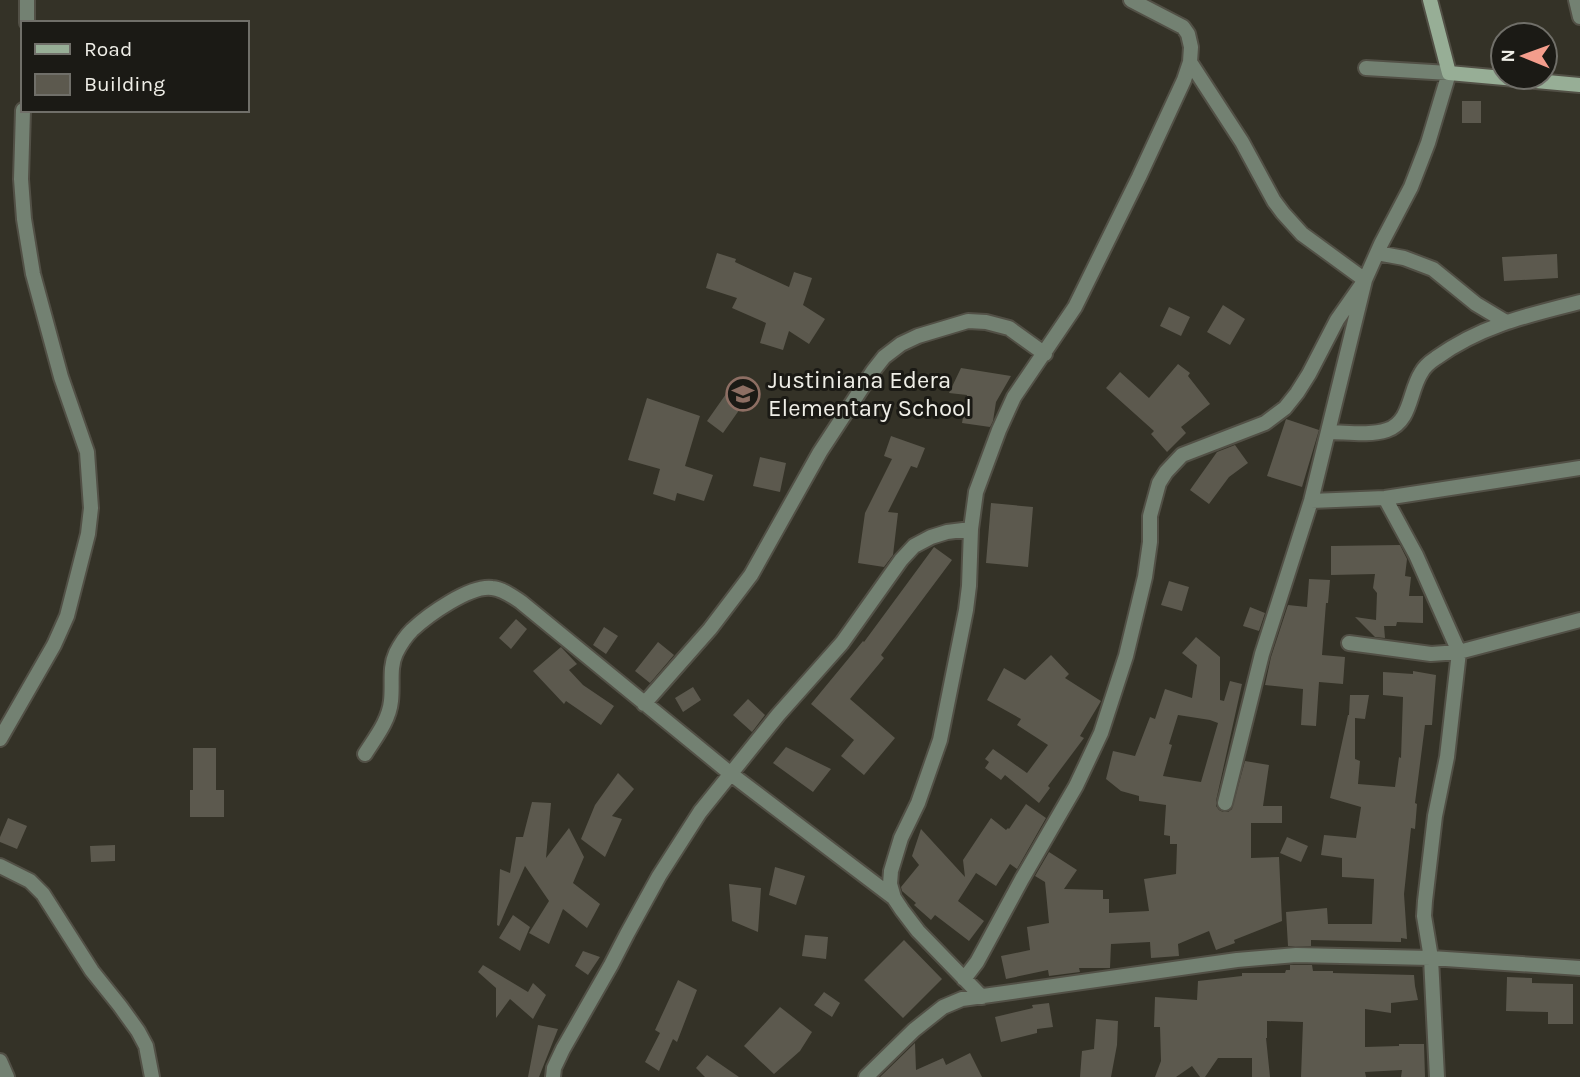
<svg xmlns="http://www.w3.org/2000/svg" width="1580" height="1077" viewBox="0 0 1580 1077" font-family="Karla,sans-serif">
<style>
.building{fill:#5c594e;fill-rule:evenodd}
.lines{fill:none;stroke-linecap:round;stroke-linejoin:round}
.street-casing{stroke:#525046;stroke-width:18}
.secondary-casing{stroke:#525046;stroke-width:18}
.street{stroke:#738172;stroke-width:14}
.secondary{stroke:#97ae96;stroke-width:14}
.labels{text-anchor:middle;stroke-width:6;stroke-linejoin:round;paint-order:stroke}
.poi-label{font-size:24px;fill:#efeee7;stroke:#1b1a15;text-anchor:start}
</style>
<rect width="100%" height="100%" fill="#343227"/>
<!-- building -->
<path class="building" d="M 1462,101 L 1481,101 L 1481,123 L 1462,123 Z
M 717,253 L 736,259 L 735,262 L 789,287 L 794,272 L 812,278 L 803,305 L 825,319 L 809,344 L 789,331 L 783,350 L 760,343 L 766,323 L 732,308 L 737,298 L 706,288 Z
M 1557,254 L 1558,278 L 1504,281 L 1502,257 Z
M 1223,305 L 1245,319 L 1230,345 L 1207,332 Z
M 1169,307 L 1190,317 L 1181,336 L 1160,326 Z
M 1178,364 L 1190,373 L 1188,376 L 1210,404 L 1181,427 L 1186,433 L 1167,452 L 1151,434 L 1154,431 L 1106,388 L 1120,372 L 1149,398 Z
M 961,368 L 1011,376 L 996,402 L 993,421 L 990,427 L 962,423 L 967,395 L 949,393 Z
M 726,394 L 742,406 L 723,433 L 707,421 Z
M 647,398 L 700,416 L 685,466 L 713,475 L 704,501 L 677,493 L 675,501 L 653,494 L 660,469 L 628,460 Z
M 1286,419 L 1319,430 L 1302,487 L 1267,476 Z
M 891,436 L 925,448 L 917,468 L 911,466 L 888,512 L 898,513 L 893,555 L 884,567 L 858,563 L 865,513 L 892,459 L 884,456 Z
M 1235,445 L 1248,463 L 1229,477 L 1209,504 L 1190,490 L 1217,452 Z
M 760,457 L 786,463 L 780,492 L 753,486 Z
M 991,503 L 1033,507 L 1028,567 L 986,563 Z
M 1400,545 L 1407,559 L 1405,576 L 1411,577 L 1409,596 L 1423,596 L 1423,623 L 1397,622 L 1396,626 L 1384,626 L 1385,638 L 1375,637 L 1355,617 L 1376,620 L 1377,593 L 1373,588 L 1375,574 L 1331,575 L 1331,546 Z
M 934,547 L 952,560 L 881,655 L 884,658 L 850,699 L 895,738 L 864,775 L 841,756 L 854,740 L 811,704 L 863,641 L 864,642 Z
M 1309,579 L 1330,580 L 1328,603 L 1326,603 L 1322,655 L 1345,657 L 1343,684 L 1319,682 L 1316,726 L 1301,725 L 1303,689 L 1265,685 L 1271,657 L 1288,605 L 1307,607 Z
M 1169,581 L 1189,587 L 1182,611 L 1161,605 Z
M 1250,607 L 1265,613 L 1259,631 L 1243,626 Z
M 516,619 L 527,629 L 511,649 L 499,638 Z
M 604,627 L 618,636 L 606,654 L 593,645 Z
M 1196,637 L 1220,657 L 1220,700 L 1224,701 L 1230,681 L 1242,684 L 1216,801 L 1216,806 L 1219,810 L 1223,812 L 1228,812 L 1232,809 L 1245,761 L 1269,765 L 1263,806 L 1282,806 L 1282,823 L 1251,823 L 1251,858 L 1279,857 L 1282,921 L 1234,940 L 1235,943 L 1216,950 L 1209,931 L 1178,944 L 1179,956 L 1151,958 L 1150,942 L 1111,944 L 1110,968 L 1079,968 L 1080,972 L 1049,976 L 1048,970 L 1006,979 L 1001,956 L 1030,950 L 1027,927 L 1049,923 L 1045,882 L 1035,876 L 1049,852 L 1077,870 L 1064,889 L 1103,890 L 1103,899 L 1109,899 L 1109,913 L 1149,911 L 1144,879 L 1176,874 L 1177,844 L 1170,844 L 1170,836 L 1164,835 L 1166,805 L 1139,801 L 1139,796 L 1121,791 L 1106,779 L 1113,751 L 1135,756 L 1150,717 L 1155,719 L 1165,689 L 1192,698 L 1197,665 L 1182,653 ZM 1178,715 L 1210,720 L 1218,723 L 1201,782 L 1163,776 L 1172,745 L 1169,744 Z
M 658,642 L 674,655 L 650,683 L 635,671 Z
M 561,647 L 577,664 L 569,670 L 583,685 L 614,706 L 601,725 L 566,701 L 564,704 L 533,671 Z
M 1051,655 L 1069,674 L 1065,678 L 1101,701 L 1080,736 L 1084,738 L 1048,786 L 1050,788 L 1039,803 L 1005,775 L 1001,780 L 985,768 L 989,762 L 985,759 L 993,749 L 1027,773 L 1048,745 L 1017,725 L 1021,719 L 987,700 L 1004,668 L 1025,680 Z
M 1413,671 L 1436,675 L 1432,725 L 1425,725 L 1415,803 L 1417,804 L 1415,829 L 1411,828 L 1404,894 L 1407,939 L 1401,938 L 1401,942 L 1311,940 L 1311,946 L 1288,946 L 1286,912 L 1327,908 L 1328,924 L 1372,924 L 1374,879 L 1342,877 L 1342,858 L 1321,855 L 1324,835 L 1356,838 L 1361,807 L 1330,798 L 1348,715 L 1349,715 L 1350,695 L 1369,695 L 1365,719 L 1355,718 L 1355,759 L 1360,761 L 1358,784 L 1395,787 L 1399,757 L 1401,758 L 1403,697 L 1383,695 L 1383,672 L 1413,674 Z
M 693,687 L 701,700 L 683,712 L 675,698 Z
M 748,699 L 765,715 L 752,732 L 733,715 Z
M 786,747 L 831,769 L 813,792 L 773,763 Z
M 193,748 L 216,748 L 216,790 L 224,790 L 224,817 L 190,817 L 190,790 L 193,790 Z
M 618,773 L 634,789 L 612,816 L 622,819 L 605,857 L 581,839 L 595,805 Z
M 532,802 L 551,803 L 546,858 L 569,828 L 584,857 L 573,883 L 600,904 L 587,928 L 563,909 L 549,944 L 529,933 L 549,901 L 525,866 L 499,926 L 497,925 L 500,869 L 510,873 L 516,837 L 523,837 Z
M 1026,804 L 1046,818 L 1017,869 L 1010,864 L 996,886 L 976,873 L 958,901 L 984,921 L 969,941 L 935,915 L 931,920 L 914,905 L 916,903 L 902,891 L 901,887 L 919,865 L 912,856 L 921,829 L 965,877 L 963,860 L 991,818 L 1006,830 L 1008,828 L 1009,829 Z
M 8,818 L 27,826 L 17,849 L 0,842 L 0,837 Z
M 1287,837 L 1308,846 L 1301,862 L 1280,853 Z
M 115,845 L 115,861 L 91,862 L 90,846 Z
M 775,867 L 805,876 L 796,905 L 769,895 Z
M 729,884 L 761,888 L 758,932 L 732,921 Z
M 513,915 L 530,927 L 520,951 L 499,938 Z
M 805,935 L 828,937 L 826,959 L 802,956 Z
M 904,940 L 942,979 L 903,1018 L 864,980 Z
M 583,951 L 600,957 L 588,975 L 575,966 Z
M 483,965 L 528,992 L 533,983 L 546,995 L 533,1019 L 510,999 L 496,1018 L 496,988 L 478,972 Z
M 1290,965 L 1312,965 L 1313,971 L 1333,971 L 1333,973 L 1414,975 L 1415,986 L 1418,1000 L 1391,1003 L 1391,1013 L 1365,1009 L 1365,1047 L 1399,1046 L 1399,1044 L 1424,1044 L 1425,1077 L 1401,1077 L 1402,1070 L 1365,1072 L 1366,1077 L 1301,1077 L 1303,1022 L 1267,1021 L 1267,1038 L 1266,1038 L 1270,1077 L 1252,1077 L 1252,1058 L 1218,1058 L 1205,1077 L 1200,1077 L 1192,1066 L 1176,1077 L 1155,1077 L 1161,1061 L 1160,1027 L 1154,1027 L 1155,997 L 1197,1000 L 1198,981 L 1242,976 L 1242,973 L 1285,973 L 1286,970 L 1290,970 Z
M 1507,977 L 1532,978 L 1532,983 L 1573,984 L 1573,1024 L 1548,1024 L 1548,1012 L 1506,1011 Z
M 678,980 L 697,990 L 677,1042 L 673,1039 L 659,1071 L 645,1062 L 660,1033 L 655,1030 Z
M 824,992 L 840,1003 L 832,1017 L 814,1005 Z
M 1049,1003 L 1053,1027 L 1037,1029 L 1037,1033 L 1001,1042 L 995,1017 L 1033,1008 L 1032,1005 Z
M 780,1007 L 812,1032 L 800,1051 L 774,1074 L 744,1046 Z
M 1096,1019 L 1118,1021 L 1117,1045 L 1111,1077 L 1080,1077 L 1082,1051 L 1094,1049 Z
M 538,1025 L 558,1029 L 539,1077 L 528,1077 Z
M 915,1043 L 916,1070 L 943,1058 L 946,1065 L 970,1053 L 982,1077 L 880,1077 Z
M 707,1055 L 739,1077 L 705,1077 L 696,1068 Z"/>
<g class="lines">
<defs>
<path id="street" d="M 1576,0 L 1580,17
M 27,23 L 27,0
M 1377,253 L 1404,258 L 1433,269 L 1476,304 L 1506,322
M 1328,432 C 1346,432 1369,436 1387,430 C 1411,422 1409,392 1421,373 C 1424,367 1430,362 1436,358 C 1480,326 1528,315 1580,302
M 1385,498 L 1416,555 L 1459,652 L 1447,757 L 1435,816 L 1425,901 L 1424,916 L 1431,958 L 1437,1077
M 1311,501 L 1385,498 L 1580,468
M 1349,643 L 1431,654 L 1459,652 L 1580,620
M 644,704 L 710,629 L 751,575 L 820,452 L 873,371 L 884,357 L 901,344 L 918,336 L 968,321 L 986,322 L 1009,328 L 1045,354
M 0,739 L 54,645 L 67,616 L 88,534 L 91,508 L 87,452 L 61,377 L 33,274 L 24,219 L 21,179 L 23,110
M 365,754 C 375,738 389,721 391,701 C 393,684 389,668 396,653 C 400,645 405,637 412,630 C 428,615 470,585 492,588 C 503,589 512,596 521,602 L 731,774 L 894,898
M 1225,803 L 1262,654 L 1311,501 L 1365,280 L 1381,244 L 1411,187 L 1428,143 L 1449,73 L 1366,68
M 0,866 L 30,881 L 43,894 L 92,971 L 120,1006 L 138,1031 L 146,1046 L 152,1077
M 964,979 L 977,962 L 1022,879 L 1076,786 L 1101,733 L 1126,656 L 1145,577 L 1150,542 L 1150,516 L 1159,483 L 1166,472 L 1182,455 L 1265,423 L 1285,408 L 1297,393 L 1309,374 L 1337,320 L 1365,280 L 1302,234 L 1283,213 L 1274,201 L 1242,142 L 1190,62
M 982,997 L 918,931 L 902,910 L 894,898 L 890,884 L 891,871 L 901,838 L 918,803 L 940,740 L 966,610 L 969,586 L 971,529 L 976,492 L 999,430 L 1014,397 L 1075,307 L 1139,177 L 1184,80 L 1190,62 L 1191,47 L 1188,34 L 1183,27 L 1131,0
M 0,1061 L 7,1077
M 553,1077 L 554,1068 L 563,1049 L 611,965 L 627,934 L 659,876 L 700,812 L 778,715 L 842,643 L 901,560 L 914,546 L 931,537 L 947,532 L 971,529
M 866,1077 L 914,1030 L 943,1007 L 962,999 L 1237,960 L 1296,955 L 1431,958 L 1580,968"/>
<path id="secondary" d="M 1430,0 L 1449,73 L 1580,85"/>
</defs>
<!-- street casing -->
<use href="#street" class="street-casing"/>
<!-- secondary casing -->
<use href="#secondary" class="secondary-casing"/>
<!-- street -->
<use href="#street" class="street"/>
<!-- secondary -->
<use href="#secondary" class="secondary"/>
</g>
<!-- icons -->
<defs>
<symbol id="school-ring" viewBox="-11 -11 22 22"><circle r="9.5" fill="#1b1a15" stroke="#8d6e63" stroke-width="1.5"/><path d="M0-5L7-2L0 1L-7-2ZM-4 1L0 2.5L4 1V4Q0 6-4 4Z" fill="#8d6e63"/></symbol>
</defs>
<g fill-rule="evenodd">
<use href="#school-ring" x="724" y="375" width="38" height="38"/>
</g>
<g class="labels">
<!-- poi labels -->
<g class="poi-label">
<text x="768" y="388">Justiniana Edera<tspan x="768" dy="28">Elementary School</tspan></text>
</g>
</g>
<!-- legend -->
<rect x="21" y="21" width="228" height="91" fill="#1b1a15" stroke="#706f69" stroke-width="2"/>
<rect x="35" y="44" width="35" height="10" fill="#97ae96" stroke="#706f69" stroke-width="2"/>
<text x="84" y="56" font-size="21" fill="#efeee7">Road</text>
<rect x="35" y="74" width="35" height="21" fill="#5c594e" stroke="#706f69" stroke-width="2"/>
<text x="84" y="91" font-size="21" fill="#efeee7">Building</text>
<!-- north arrow -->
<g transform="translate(1524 56) rotate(271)"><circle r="33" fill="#1b1a15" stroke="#706f69" stroke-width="2"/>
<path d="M0-5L12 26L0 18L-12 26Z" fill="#f49d8c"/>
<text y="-10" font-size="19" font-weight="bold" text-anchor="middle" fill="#efeee7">N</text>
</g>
</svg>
